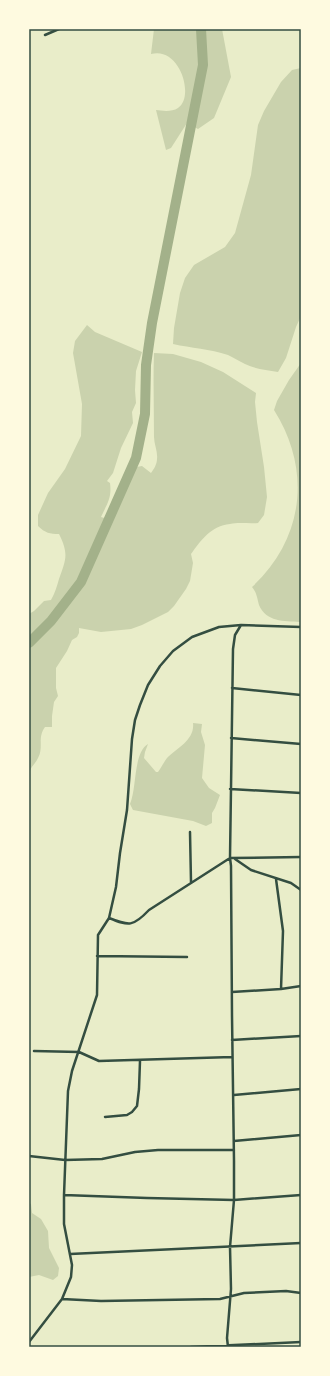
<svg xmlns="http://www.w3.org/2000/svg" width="330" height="1376" viewBox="0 0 330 1376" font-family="'Sofia Sans Condensed',sans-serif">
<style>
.green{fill:#cad2ad}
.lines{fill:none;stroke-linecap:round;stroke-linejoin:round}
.river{stroke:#a3b18a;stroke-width:10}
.minor{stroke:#344e41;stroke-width:2.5}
.rail{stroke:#7c8e77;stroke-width:1.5}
.neatline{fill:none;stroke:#344e41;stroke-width:1.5}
</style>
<rect width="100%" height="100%" fill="#e9edc9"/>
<!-- green -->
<path class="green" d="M 154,29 L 222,29 L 231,77 L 214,118 L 198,129 L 187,123 L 171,148 L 166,150 L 156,110 C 163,111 172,112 178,108 C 195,97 180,46 151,54 Z
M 301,68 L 301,316 L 296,327 L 286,358 L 278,372 C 266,370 255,369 245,364 C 239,361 234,358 228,355 C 210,349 191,348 173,344 L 174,328 L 180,293 L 185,278 L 194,265 L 225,247 L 235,233 L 251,175 L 258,125 L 264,111 L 281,82 L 292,70 Z
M 87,325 L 95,332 L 142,352 L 136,371 L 135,390 L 136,403 L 132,412 L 133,423 L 121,448 L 113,473 L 107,481 L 110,483 C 112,498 107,504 101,517 L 111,520 L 117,512 L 124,485 L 131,468 L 142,466 L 151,473 C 154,469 157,464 157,459 C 158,452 154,444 154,437 C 154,409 153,381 154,353 L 173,354 L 201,362 L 223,372 L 256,393 L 255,402 L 257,422 L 264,467 L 267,497 L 264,515 L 258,523 C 249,524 239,522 230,524 C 211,526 201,540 191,554 L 193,563 L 190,581 L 186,589 L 174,606 L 168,612 L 142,625 L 131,629 L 101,632 L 79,628 L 79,633 L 77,637 L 72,640 L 67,651 L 56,668 L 56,688 L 58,696 L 54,702 L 52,716 L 52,727 L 45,727 C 37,738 44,747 38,758 C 33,768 30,765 29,778 L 29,614 L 34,611 L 44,601 L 51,600 C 55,593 57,586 59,579 C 66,559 69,554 59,534 C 50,534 45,533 38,526 L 38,515 L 48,493 L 65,469 L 81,436 L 82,404 L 73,353 L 75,341 Z
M 301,363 L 301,622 L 300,622 C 284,621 266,622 259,605 C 257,598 257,593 252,587 C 304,539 312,470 274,410 L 277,401 L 289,380 Z
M 193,723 L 202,724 L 201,732 L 205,745 L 202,778 L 209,788 L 220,795 L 215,808 L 212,813 L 212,823 L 206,826 L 193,821 L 133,810 L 130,804 C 137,788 133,753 148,744 L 145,752 L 144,758 L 156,772 L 158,772 C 161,768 164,762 167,758 C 177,748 195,740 193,723 Z
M 29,1203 L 31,1204 L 32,1213 L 41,1219 L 48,1231 L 49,1248 L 59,1268 L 58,1276 L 53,1280 L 39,1275 L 29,1277 Z"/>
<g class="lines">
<!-- river -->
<path class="river" d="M 29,643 L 51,621 L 81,582 L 136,458 L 145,414 L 146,365 L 152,323 L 203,65 L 201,29"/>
<!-- minor -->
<path class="minor" d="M 45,35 L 59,29
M 232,688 L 301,695
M 231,738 L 301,744
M 230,789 L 301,793
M 190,832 L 191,882
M 235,859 L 251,870 L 291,883 L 301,890
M 276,879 L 283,931 L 281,989
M 109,918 C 129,926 133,927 149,910 L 230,858 L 301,857
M 97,956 L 187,957
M 232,992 L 281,989 L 301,986
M 232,1040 L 301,1036
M 34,1051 L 79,1052 L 99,1061 L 232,1057
M 234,1095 L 301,1089
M 105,1117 L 127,1115 L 132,1112 L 137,1106 L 139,1089 L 140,1061
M 234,1141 L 301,1135
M 29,1156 L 65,1160 L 102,1159 L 135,1152 L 158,1150 L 234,1150
M 64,1195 L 147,1198 L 234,1200 L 301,1195
M 70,1254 L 301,1243
M 62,1299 L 101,1301 L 220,1299 L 244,1293 L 286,1291 L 301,1293
M 29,1342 L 62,1299 L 71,1277 L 72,1265 L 64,1224 L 64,1195 L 68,1091 L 72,1071 L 97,995 L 98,935 L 109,918 L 116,887 L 120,853 L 127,810 L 132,739 L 135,720 L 140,705 L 148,685 L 160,666 L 173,651 L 192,637 L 219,627 L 241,625 L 301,627
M 191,1347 L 301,1342
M 228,1347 L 227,1338 L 231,1289 L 230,1247 L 234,1200 L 234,1161 L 232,1016 L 231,866 L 230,858 L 233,649 L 235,635 L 241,625"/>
<!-- rail -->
<path class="rail" d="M 29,78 L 29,299"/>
</g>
<!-- border -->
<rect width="330" height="1376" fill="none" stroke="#fefae0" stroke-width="60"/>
<rect x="30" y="30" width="270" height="1316" class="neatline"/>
</svg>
